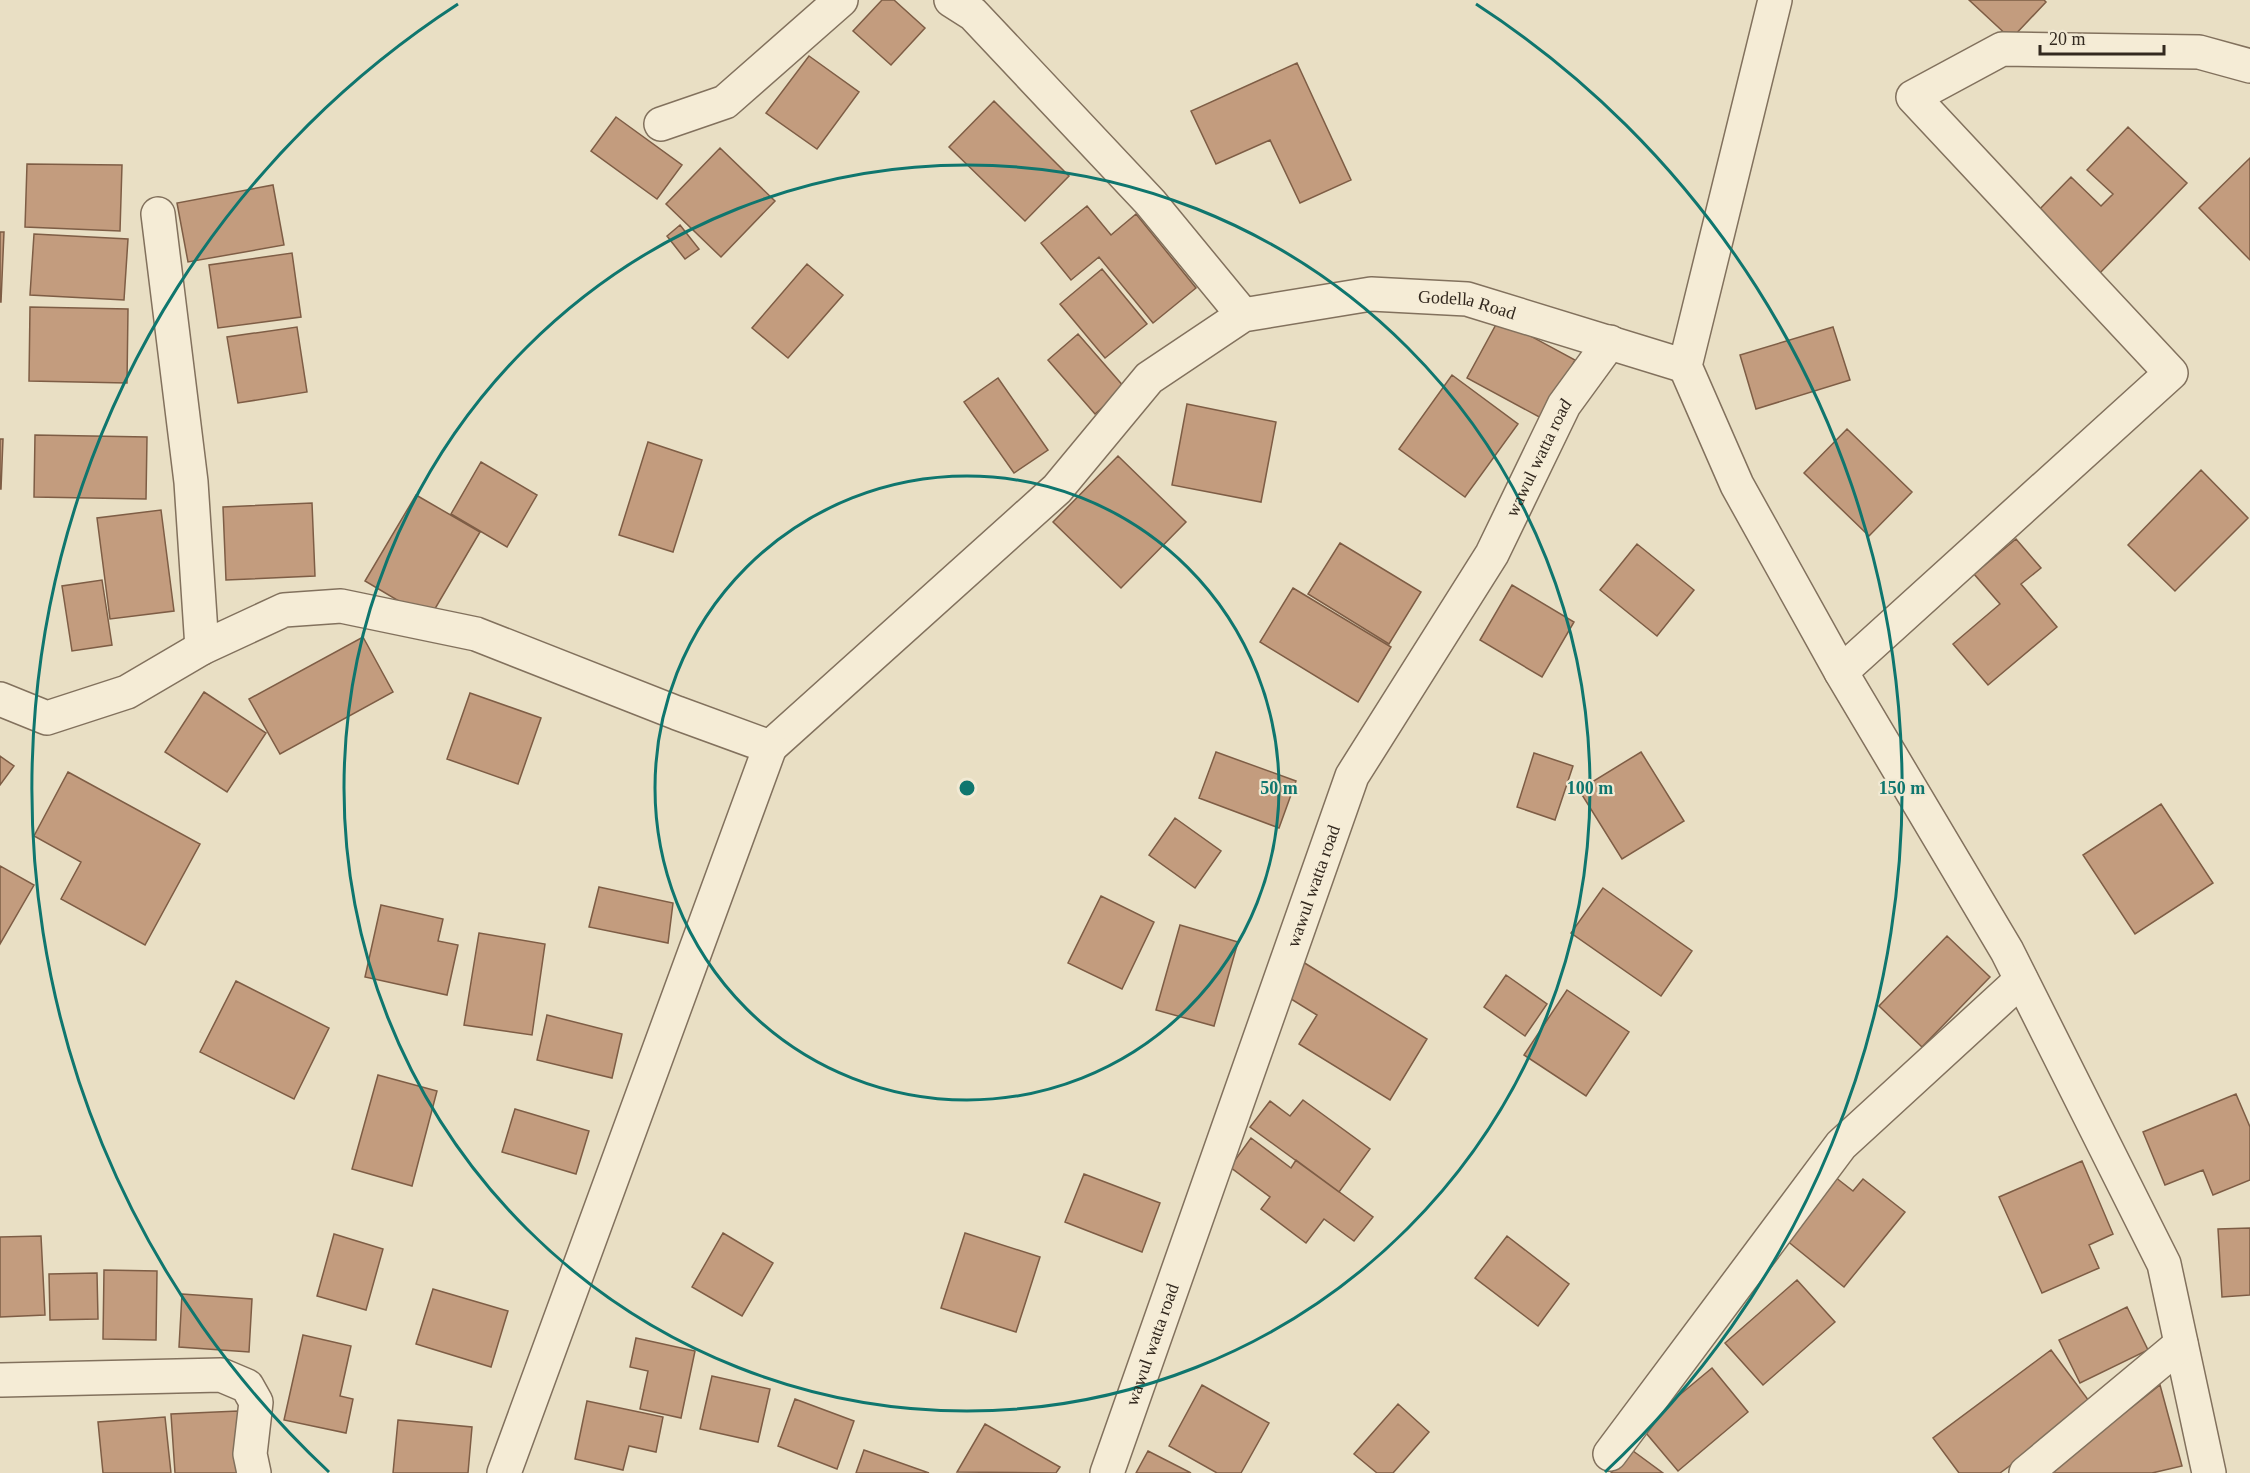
<svg xmlns="http://www.w3.org/2000/svg" width="2250" height="1473" viewBox="0 0 2250 1473" font-family="Georgia,serif">
<style>
.building{fill:#c39c7e;stroke:#7e5d45;stroke-width:1.5}
.lines{fill:none;stroke-linecap:round;stroke-linejoin:round}
.minor-casing{stroke:#82715d;stroke-width:36}
.minor{stroke:#f5ecd6;stroke-width:33}
.ring{fill:none;stroke:#0f766e;stroke-width:3}
.labels{text-anchor:middle;stroke-width:4.5;stroke-linejoin:round;paint-order:stroke}
.street-label{font-size:18px;fill:#33291f;stroke:#f1e9d3}
.centre{fill:#0f766e;stroke:#f1e9d3;stroke-width:3}
.ring-label{font-size:18px;text-anchor:middle;font-weight:bold;fill:#0f766e;stroke:#f1e9d3;stroke-width:4.5;stroke-linejoin:round;paint-order:stroke}
</style>
<rect width="100%" height="100%" fill="#e9dfc4"/>
<!-- building -->
<path class="building" d="M 882,0 L 894,0 L 925,28 L 891,65 L 853,31 Z
M 1969,0 L 2044,0 L 2046,2 L 2011,39 Z
M 809,56 L 859,92 L 817,149 L 766,113 Z
M 1297,63 L 1351,180 L 1300,203 L 1270,140 L 1216,164 L 1191,111 Z
M 994,101 L 1069,176 L 1025,221 L 949,147 Z
M 616,117 L 682,165 L 657,199 L 591,151 Z
M 2128,127 L 2187,183 L 2098,275 L 2034,215 L 2071,177 L 2101,206 L 2113,194 L 2087,170 Z
M 720,148 L 775,201 L 721,257 L 666,204 Z
M 2250,158 L 2250,260 L 2199,208 Z
M 27,164 L 122,165 L 120,231 L 25,227 Z
M 273,185 L 284,245 L 188,262 L 177,203 Z
M 1087,206 L 1111,235 L 1136,214 L 1196,288 L 1153,323 L 1099,257 L 1071,280 L 1041,243 Z
M 680,225 L 699,249 L 685,259 L 667,236 Z
M 0,232 L 4,232 L 1,302 L 0,302 Z
M 34,234 L 128,239 L 124,300 L 30,295 Z
M 292,253 L 301,317 L 218,328 L 209,265 Z
M 807,264 L 843,295 L 788,358 L 752,328 Z
M 1102,269 L 1147,324 L 1105,358 L 1060,304 Z
M 30,307 L 128,309 L 127,383 L 29,381 Z
M 1499,319 L 1575,360 L 1543,419 L 1467,378 Z
M 297,327 L 307,392 L 238,403 L 227,337 Z
M 1833,327 L 1850,380 L 1756,409 L 1740,355 Z
M 1078,334 L 1125,388 L 1095,414 L 1048,360 Z
M 1452,375 L 1518,424 L 1465,497 L 1399,449 Z
M 998,378 L 1048,450 L 1014,473 L 964,402 Z
M 1187,404 L 1276,422 L 1261,502 L 1172,485 Z
M 1847,429 L 1912,492 L 1869,536 L 1804,473 Z
M 35,435 L 147,437 L 146,499 L 34,497 Z
M 0,439 L 3,439 L 1,489 L 0,489 Z
M 648,442 L 702,460 L 673,552 L 619,535 Z
M 1118,456 L 1186,522 L 1121,588 L 1053,522 Z
M 481,462 L 537,495 L 507,547 L 451,514 Z
M 2201,470 L 2248,518 L 2175,591 L 2128,545 Z
M 416,495 L 480,532 L 429,619 L 365,581 Z
M 312,503 L 315,576 L 226,580 L 223,507 Z
M 161,510 L 174,611 L 110,619 L 97,518 Z
M 2016,539 L 2041,568 L 2021,584 L 2057,627 L 1988,685 L 1953,644 L 2000,604 L 1974,574 Z
M 1340,543 L 1421,592 L 1389,644 L 1308,594 Z
M 1637,544 L 1694,590 L 1657,636 L 1600,590 Z
M 102,580 L 112,645 L 72,651 L 62,586 Z
M 1512,585 L 1574,622 L 1542,677 L 1480,640 Z
M 1293,588 L 1391,647 L 1358,702 L 1260,642 Z
M 363,637 L 393,692 L 280,754 L 249,699 Z
M 204,692 L 266,733 L 227,792 L 165,752 Z
M 470,693 L 541,718 L 518,784 L 447,759 Z
M 1216,752 L 1296,781 L 1279,828 L 1199,798 Z
M 1641,752 L 1684,821 L 1622,859 L 1579,790 Z
M 1534,753 L 1573,766 L 1555,820 L 1517,807 Z
M 0,756 L 14,766 L 0,785 Z
M 68,772 L 200,844 L 145,945 L 61,899 L 81,862 L 34,836 Z
M 2161,804 L 2213,883 L 2135,934 L 2083,855 Z
M 1175,818 L 1221,851 L 1195,888 L 1149,855 Z
M 0,866 L 34,885 L 0,944 Z
M 599,887 L 673,903 L 668,943 L 589,927 Z
M 1603,888 L 1692,951 L 1661,996 L 1571,933 Z
M 1101,896 L 1154,922 L 1122,989 L 1068,963 Z
M 381,905 L 443,919 L 438,941 L 458,945 L 447,995 L 365,977 Z
M 1180,925 L 1238,942 L 1214,1026 L 1156,1010 Z
M 479,933 L 545,944 L 532,1035 L 464,1025 Z
M 1947,936 L 1990,977 L 1922,1047 L 1879,1006 Z
M 1303,962 L 1427,1039 L 1390,1100 L 1299,1044 L 1317,1015 L 1283,994 Z
M 1506,975 L 1547,1004 L 1525,1036 L 1484,1007 Z
M 236,981 L 329,1028 L 294,1099 L 200,1052 Z
M 1567,990 L 1629,1032 L 1586,1096 L 1524,1055 Z
M 547,1015 L 622,1034 L 612,1078 L 537,1060 Z
M 378,1075 L 437,1091 L 412,1186 L 352,1169 Z
M 2236,1094 L 2250,1127 L 2250,1180 L 2213,1195 L 2203,1170 L 2165,1185 L 2143,1132 Z
M 1303,1100 L 1370,1149 L 1339,1192 L 1250,1127 L 1270,1101 L 1290,1116 Z
M 515,1109 L 589,1131 L 576,1174 L 502,1152 Z
M 1251,1138 L 1291,1168 L 1296,1160 L 1373,1217 L 1354,1241 L 1324,1219 L 1306,1243 L 1261,1209 L 1270,1197 L 1230,1167 Z
M 2082,1161 L 2113,1234 L 2089,1245 L 2099,1268 L 2042,1293 L 1999,1197 Z
M 1084,1174 L 1160,1203 L 1142,1252 L 1065,1222 Z
M 1835,1177 L 1853,1191 L 1863,1179 L 1905,1212 L 1844,1287 L 1786,1240 Z
M 2250,1228 L 2250,1295 L 2222,1297 L 2218,1229 Z
M 723,1233 L 773,1263 L 742,1316 L 692,1287 Z
M 965,1233 L 1040,1257 L 1016,1332 L 941,1308 Z
M 334,1234 L 383,1249 L 366,1310 L 317,1296 Z
M 41,1236 L 45,1315 L 0,1317 L 0,1237 Z
M 1507,1236 L 1569,1284 L 1538,1326 L 1475,1278 Z
M 104,1270 L 157,1271 L 156,1340 L 103,1339 Z
M 97,1273 L 98,1319 L 50,1320 L 49,1274 Z
M 1797,1280 L 1835,1322 L 1763,1385 L 1725,1343 Z
M 433,1289 L 508,1311 L 491,1367 L 416,1344 Z
M 182,1294 L 252,1299 L 249,1352 L 179,1347 Z
M 2127,1307 L 2148,1350 L 2080,1383 L 2059,1340 Z
M 303,1335 L 351,1346 L 340,1396 L 353,1399 L 346,1433 L 284,1420 Z
M 636,1338 L 695,1351 L 681,1418 L 640,1409 L 648,1371 L 630,1367 Z
M 2051,1350 L 2092,1405 L 2000,1473 L 1959,1473 L 1933,1438 Z
M 1712,1368 L 1748,1412 L 1678,1471 L 1641,1427 Z
M 712,1376 L 770,1389 L 758,1442 L 700,1429 Z
M 1202,1385 L 1269,1423 L 1241,1473 L 1217,1473 L 1169,1446 Z
M 2160,1385 L 2182,1466 L 2152,1473 L 2053,1473 L 2052,1470 Z
M 795,1399 L 854,1421 L 837,1469 L 778,1446 Z
M 587,1401 L 663,1417 L 656,1452 L 629,1446 L 623,1470 L 575,1459 Z
M 1398,1404 L 1429,1432 L 1393,1473 L 1377,1473 L 1354,1454 Z
M 238,1411 L 242,1473 L 175,1473 L 171,1414 Z
M 165,1417 L 171,1473 L 103,1473 L 98,1422 Z
M 398,1420 L 472,1427 L 468,1473 L 393,1473 Z
M 985,1424 L 1060,1467 L 1056,1473 L 957,1472 Z
M 1629,1448 L 1663,1473 L 1611,1473 Z
M 864,1450 L 929,1473 L 856,1473 Z
M 1148,1451 L 1191,1473 L 1136,1473 Z"/>
<g class="lines">
<defs>
<g id="minor">
<path d="M 951,0 L 973,14 L 1150,202 L 1243,315"/>
<path d="M 1775,0 L 1685,366 L 1737,485 L 1841,672 L 2007,951 L 2164,1264 L 2209,1473"/>
<path d="M 661,124 L 725,102 L 841,0"/>
<path d="M 158,214 L 191,482 L 202,648"/>
<path d="M 1841,672 L 2171,373 L 1913,97 L 2002,49 L 2199,52 L 2250,66"/>
<path id="s1" d="M 0,699 L 47,718 L 127,692 L 202,648 L 284,610 L 341,606 L 476,634 L 677,713 L 770,747 L 1057,489 L 1149,378 L 1243,315 L 1371,294 L 1467,299 L 1685,366"/>
<path d="M 2,1380 L 221,1375 L 247,1386 L 256,1402 L 250,1454 L 254,1473"/>
<path d="M 1610,1454 L 1841,1145 L 2021,980"/>
<path d="M 504,1473 L 770,747"/>
<path id="s2" d="M 1107,1473 L 1352,776 L 1492,554 L 1564,405 L 1610,342"/>
<path d="M 2026,1473 L 2181,1344"/>
</g>
</defs>
<!-- minor casing -->
<use href="#minor" class="minor-casing"/>
<!-- minor -->
<use href="#minor" class="minor"/>
</g>
<!-- distance rings -->
<g class="ring">
<circle cx="967" cy="788" r="312"/>
<circle cx="967" cy="788" r="623"/>
<path d="M329 1472A935 935 0 0 1 458 4M1476 4A935 935 0 0 1 1605 1472"/>
</g>
<g class="labels">
<!-- street labels -->
<g class="street-label">
<text dy="6" stroke="none"><textPath href="#s1" startOffset="1692">Godella Road</textPath></text>
<text dy="6" stroke="none"><textPath href="#s2" startOffset="1108">wawul watta road</textPath></text>
<text dy="6" stroke="none"><textPath href="#s2" startOffset="622">wawul watta road</textPath></text>
<text dy="6" stroke="none"><textPath href="#s2" startOffset="136">wawul watta road</textPath></text>
</g>
</g>
<circle cx="967" cy="788" r="9" class="centre"/>
<g class="ring-label">
<text x="1279" y="794">50 m</text>
<text x="1590" y="794">100 m</text>
<text x="1902" y="794">150 m</text>
</g>
<!-- scale -->
<path d="M2040 45v9h124v-9" fill="none" stroke="#33291f" stroke-width="3"/>
<text x="2049" y="45" font-size="18" fill="#33291f" stroke="#f1e9d3" stroke-width="4.5" paint-order="stroke">20 m</text>
</svg>
